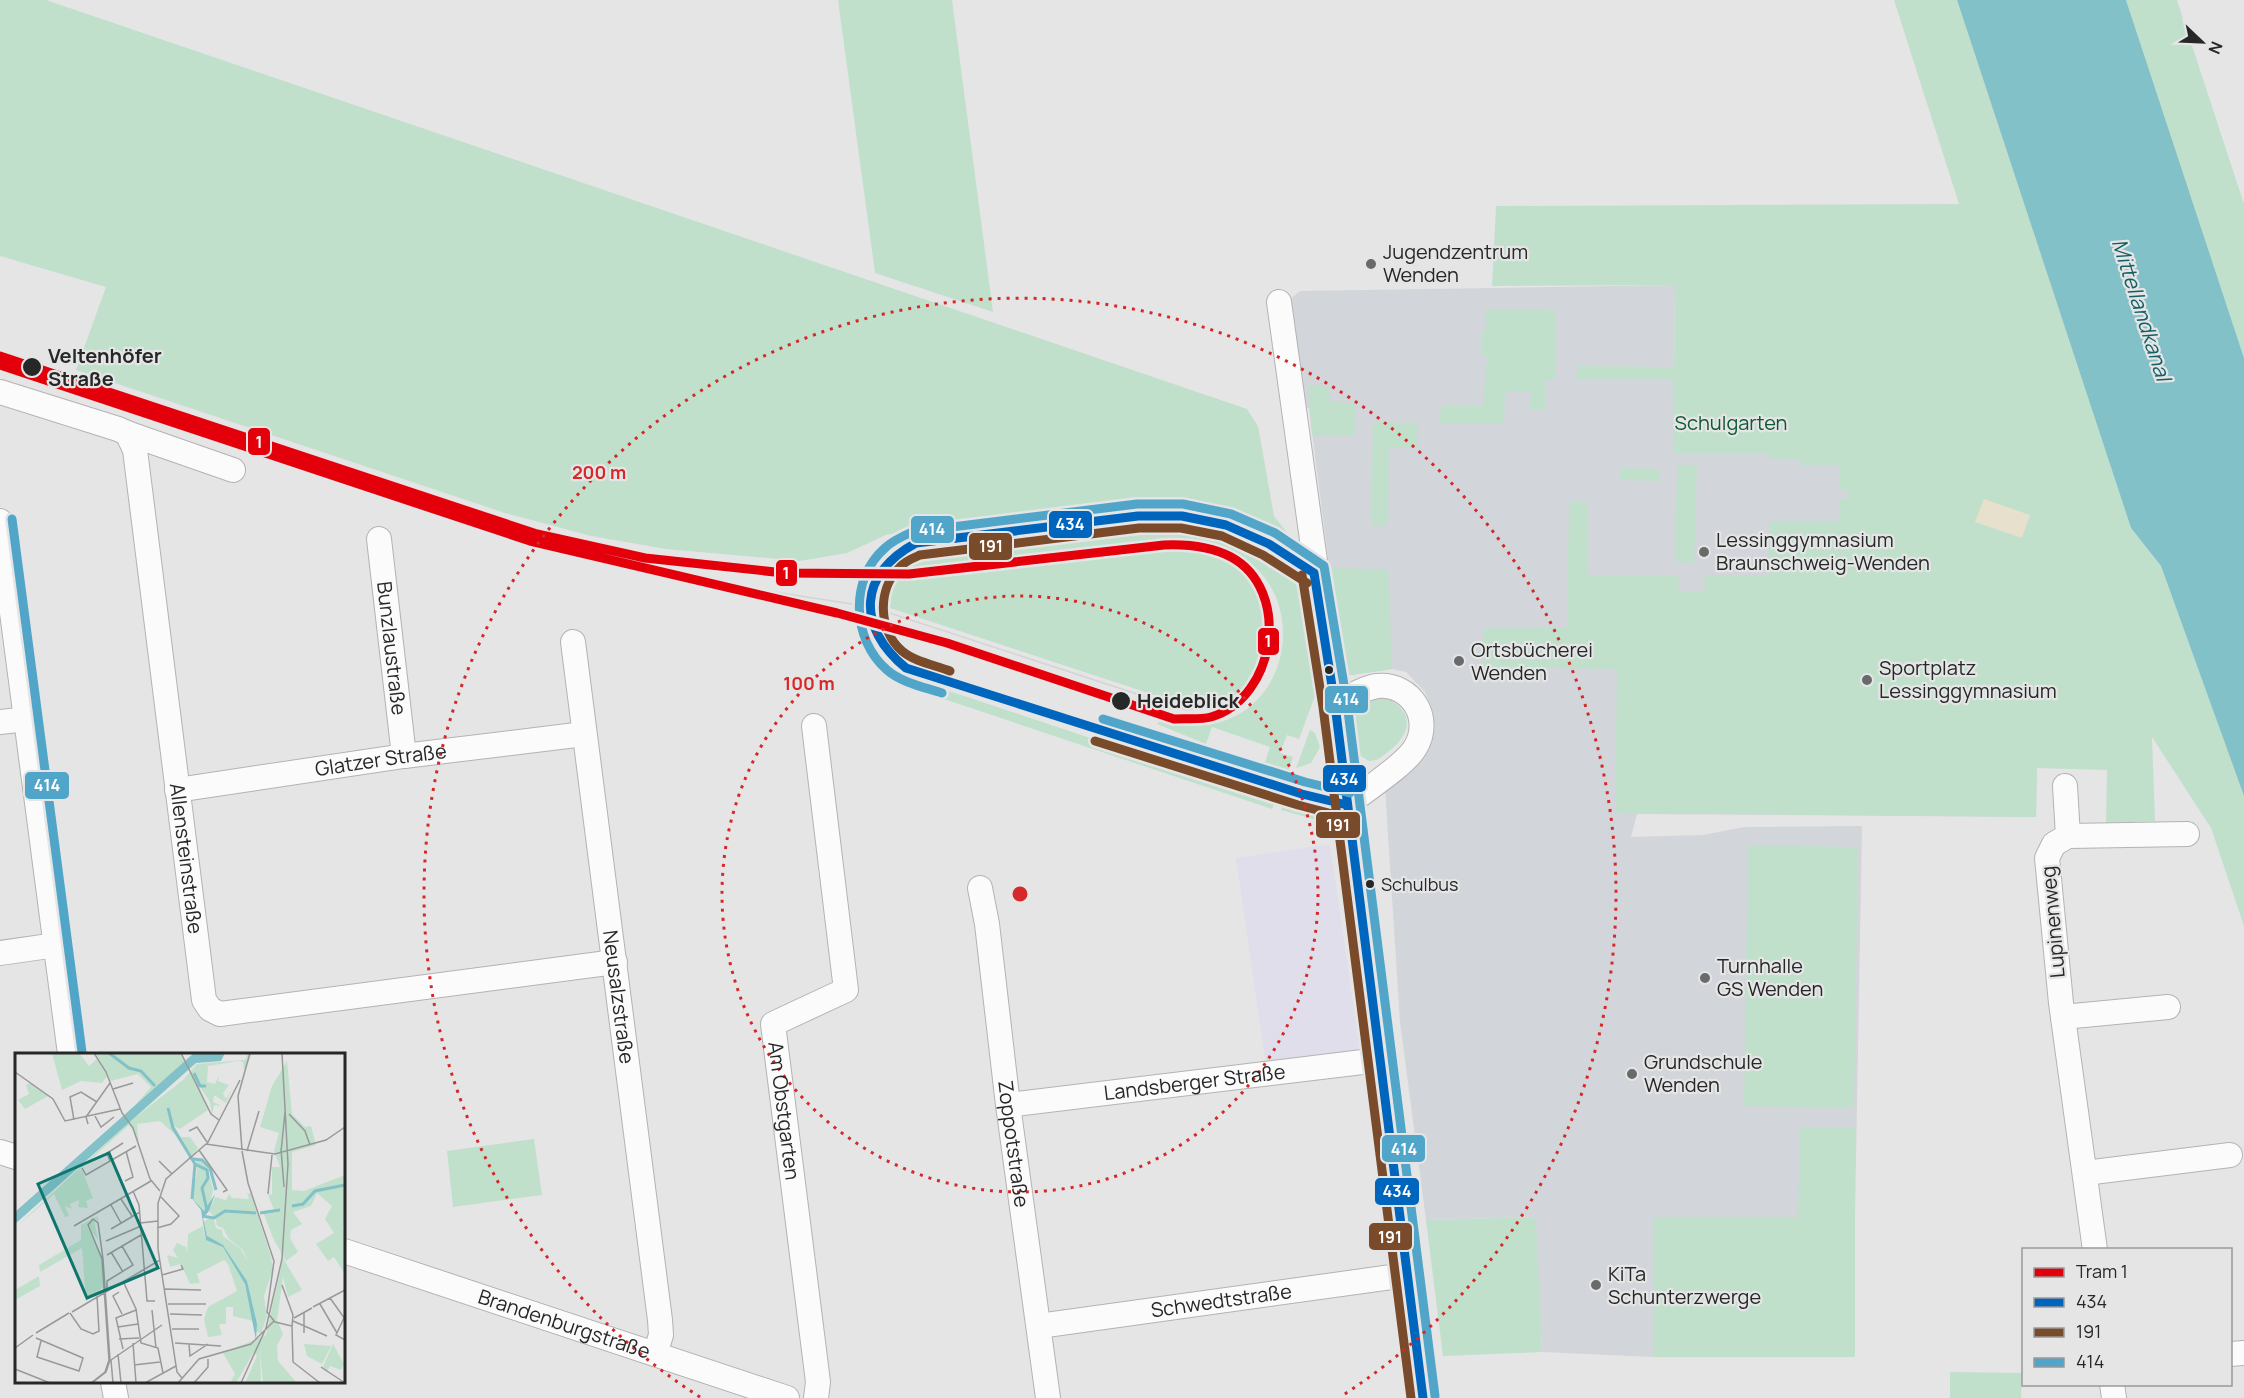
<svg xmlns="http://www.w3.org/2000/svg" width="2244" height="1398" viewBox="0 0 2244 1398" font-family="Manrope,sans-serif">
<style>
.industrial{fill:#e0deeb}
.built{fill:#d2d5d9}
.green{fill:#c0e0cc}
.sand{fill:#e6e0cc}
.water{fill:#83c1c8}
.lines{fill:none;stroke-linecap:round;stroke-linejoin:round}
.minor-casing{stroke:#b3b3b3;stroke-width:26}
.minor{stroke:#fbfbfb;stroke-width:24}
.tram{stroke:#d4d4d4;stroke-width:1.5}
.bus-1-casing{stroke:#e5e5e6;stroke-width:14}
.bus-2-casing{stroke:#e5e5e6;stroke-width:14}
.bus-3-casing{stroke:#e5e5e6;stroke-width:14}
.bus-1{stroke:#0065bd;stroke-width:9}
.bus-2{stroke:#7a4b2a;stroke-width:9}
.bus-3{stroke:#50a5c9;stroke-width:9}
.tram-1-casing{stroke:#e5e5e6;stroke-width:14}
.tram-1{stroke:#e3000b;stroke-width:9}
.ring{fill:none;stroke:#d62828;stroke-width:3;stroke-dasharray:3 6}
.poi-dot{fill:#696a6a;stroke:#e5e5e6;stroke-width:2}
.stop-dot{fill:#262727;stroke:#e5e5e6;stroke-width:2}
.labels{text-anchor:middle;stroke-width:4.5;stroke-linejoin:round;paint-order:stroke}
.bus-label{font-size:18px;fill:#262727;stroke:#e5e5e6;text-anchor:start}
.poi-label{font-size:20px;fill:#262727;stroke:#e5e5e6;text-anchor:start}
.stop-label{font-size:20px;font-weight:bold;fill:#262727;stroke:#e5e5e6;text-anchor:start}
.park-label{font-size:20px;fill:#0e5934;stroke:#e5e5e6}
.street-label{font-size:20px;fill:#262727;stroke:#e5e5e6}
.water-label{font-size:21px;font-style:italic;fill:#156067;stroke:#e5e5e6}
.inset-river{fill:none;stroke:#83c1c8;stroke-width:3}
.inset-road{fill:none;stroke:#99999a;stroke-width:1.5}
.view{fill:#0f766e;fill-opacity:0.15;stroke:#0f766e;stroke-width:3}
.inset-edge{fill:none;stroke:#262727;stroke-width:3}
.centre{fill:#d62828;stroke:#e5e5e6;stroke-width:3}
.ring-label{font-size:18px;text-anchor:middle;font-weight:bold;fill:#d62828;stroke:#e5e5e6;stroke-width:4.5;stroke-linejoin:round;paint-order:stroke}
.line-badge{stroke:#e5e5e6;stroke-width:2}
.badge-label{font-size:16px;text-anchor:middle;font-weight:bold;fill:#fff}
</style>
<rect width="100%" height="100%" fill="#e5e5e6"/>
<!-- industrial -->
<path class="industrial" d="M 1330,844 L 1360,1052 L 1266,1066 L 1236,858 Z"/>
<!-- built -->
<path class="built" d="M 1675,285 L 1674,367 L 2014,372 L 2092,769 L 2037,768 L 2036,817 L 1637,814 L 1631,837 L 1703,835 L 1744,827 L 1862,826 L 1855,1217 L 1653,1217 L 1653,1357 L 1542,1352 L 1535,1217 L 1426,1220 L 1400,1022 L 1385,788 L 1433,722 L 1431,706 L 1425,692 L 1406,672 L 1392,669 L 1352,675 L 1345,674 L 1342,668 L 1309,408 L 1301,408 L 1287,302 L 1300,291 Z"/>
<!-- green -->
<path class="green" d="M 0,0 L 46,0 L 1247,409 L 1258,426 L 1274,516 L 1288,534 L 1286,541 L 1214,513 L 1154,501 L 930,526 L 886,535 L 847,553 L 800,561 L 666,549 L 591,536 L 505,513 L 76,370 L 106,287 L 0,256 Z
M 838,0 L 952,0 L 993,312 L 875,273 Z
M 1894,0 L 1957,0 L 2131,528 L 2161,566 L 2244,796 L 2244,926 L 2211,828 L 2152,737 L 2155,821 L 2106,823 L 2107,770 L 2037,768 L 2036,817 L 1618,813 L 1615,809 L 1617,669 L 1483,667 L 1483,627 L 1567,628 L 1569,502 L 1588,502 L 1588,575 L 1678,575 L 1679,592 L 1704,592 L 1705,575 L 1768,575 L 1769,522 L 1840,521 L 1840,499 L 1848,498 L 1848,489 L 1840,489 L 1840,466 L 1802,465 L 1802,460 L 1769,459 L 1768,453 L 1674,453 L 1673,379 L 1576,379 L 1578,366 L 1674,367 L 1675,285 L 1492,286 L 1496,206 L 1959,204 Z
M 2126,0 L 2177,0 L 2244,204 L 2244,358 Z
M 1486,309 L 1556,310 L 1555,379 L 1545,380 L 1545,410 L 1530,410 L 1531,392 L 1505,391 L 1504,423 L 1440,423 L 1441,406 L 1483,406 L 1487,356 L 1482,356 L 1482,332 L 1485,332 Z
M 1308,385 L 1330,386 L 1330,402 L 1356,403 L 1356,436 L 1312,436 Z
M 1373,422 L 1418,423 L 1418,448 L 1389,448 L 1388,526 L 1371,526 Z
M 1677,465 L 1697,465 L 1694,563 L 1675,562 Z
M 1620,468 L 1659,469 L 1659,481 L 1620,480 Z
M 1171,528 C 1218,528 1264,543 1298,576 L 1315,696 L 1299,739 L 1287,735 L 1280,753 L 1293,757 L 1288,772 L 1264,765 L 1270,747 L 1212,727 L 1206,744 L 1157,724 L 1160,721 C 1305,760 1334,543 1181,540 L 904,571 L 915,561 L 931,556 Z
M 1194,549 C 1307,574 1282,729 1175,702 L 884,606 L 892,580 L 955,576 L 1165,550 Z
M 1330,568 L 1388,569 L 1392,669 L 1352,675 L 1345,674 Z
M 937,687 L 1156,760 L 1199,766 L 1278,793 L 1272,809 L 935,696 Z
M 1380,696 C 1412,706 1416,730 1389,751 C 1383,756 1378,761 1369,761 L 1359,755 L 1353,715 L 1363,702 Z
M 1310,730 L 1315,733 L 1320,747 L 1311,763 L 1296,768 Z
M 1287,795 L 1335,817 L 1334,820 L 1327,823 L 1281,810 Z
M 1748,845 L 1858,847 L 1854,1108 L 1744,1106 Z
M 1800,1127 L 1855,1127 L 1855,1357 L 1653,1357 L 1653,1217 L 1798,1217 Z
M 534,1139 L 542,1195 L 453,1207 L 447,1151 Z
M 1536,1217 L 1542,1352 L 1443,1356 L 1426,1220 Z
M 1950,1372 L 2022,1373 L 2021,1398 L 1950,1398 Z"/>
<!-- sand -->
<path class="sand" d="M 1984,499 L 2030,515 L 2022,538 L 1975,522 Z"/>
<!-- water -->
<path class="water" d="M 1957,0 L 2126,0 L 2244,358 L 2244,796 L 2161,566 L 2131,528 Z"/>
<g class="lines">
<defs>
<g id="minor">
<path d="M 1279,302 L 1335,705 L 1423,1398"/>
<path id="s1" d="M 0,392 L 118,429 L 127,433 L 135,450 L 204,1000 L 210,1009 L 220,1014 L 615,962"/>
<path d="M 127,433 L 233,470"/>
<path d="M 0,521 L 70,1054"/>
<path id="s2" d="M 379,539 L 404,756"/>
<path id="s3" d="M 573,642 L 660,1320 L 661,1335 L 655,1354"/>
<path d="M 1335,705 C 1347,699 1362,688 1377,686 C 1412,683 1433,719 1415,748 C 1405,765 1364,791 1347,805"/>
<path d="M 0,722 L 27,719"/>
<path id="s4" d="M 814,726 L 846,990 L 773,1024 L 818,1382 L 816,1398"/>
<path d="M 2065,786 L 2068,836"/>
<path id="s5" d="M 177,790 L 404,756 L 584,734"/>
<path id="s6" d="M 980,888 L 987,924 L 1008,1105 L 1048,1398"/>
<path d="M 0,953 L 56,945"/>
<path d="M 2063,1017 L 2168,1007"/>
<path id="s7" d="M 1008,1105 L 1379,1060"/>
<path d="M 0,1152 L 16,1157"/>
<path d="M 2085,1173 L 2230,1155"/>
<path d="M 2095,1250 L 2061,1003 L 2047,858 L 2054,844 L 2068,836 L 2187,834"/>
<path id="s8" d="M 344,1251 L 787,1398"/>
<path id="s9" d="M 1039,1326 L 1406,1275"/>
<path d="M 2230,1354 L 2244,1353"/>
<path d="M 113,1382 L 116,1398"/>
<path d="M 2112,1384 L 2114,1398"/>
</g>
</defs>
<!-- minor casing -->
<use href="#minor" class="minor-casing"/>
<!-- minor -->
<use href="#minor" class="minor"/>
<!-- tram -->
<path class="tram" d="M 679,577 L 871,607 L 1186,710 L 1218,706 L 1247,691"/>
<defs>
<path id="bus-1" d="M 1314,573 L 1269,544 L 1226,525 L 1182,516 L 1138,516 L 916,543 C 858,574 856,627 906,668 L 1302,794 L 1347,805
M 1314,573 L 1335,705 L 1423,1398"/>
<path id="bus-2" d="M 1302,575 L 1323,707 L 1411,1398
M 950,671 C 935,665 915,662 902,651 C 878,630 877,589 900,567 C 905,561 913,558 920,555 L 1139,528 L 1181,528 L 1222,536 L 1263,555 L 1307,583
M 1095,741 L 1298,805 L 1344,817"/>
<path id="bus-3" d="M 12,519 L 82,1052
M 942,693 C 924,687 902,683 887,670 C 852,640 849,579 885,548 C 892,541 903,536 912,532 L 1137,504 L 1183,504 L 1231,514 L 1275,533 L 1324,566 L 1347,703 L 1435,1396
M 1103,719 L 1305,782 L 1350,793"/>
</defs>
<!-- bus-1 casing -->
<use href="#bus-1" class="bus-1-casing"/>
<!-- bus-2 casing -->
<use href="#bus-2" class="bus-2-casing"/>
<!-- bus-3 casing -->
<use href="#bus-3" class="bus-3-casing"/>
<!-- bus-1 -->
<use href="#bus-1" class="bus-1"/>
<!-- bus-2 -->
<use href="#bus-2" class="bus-2"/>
<!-- bus-3 -->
<use href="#bus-3" class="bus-3"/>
<defs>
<path id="tram-1" d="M 0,356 L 537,534 L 645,558 L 784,573 L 909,574 L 1164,545 C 1187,544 1210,546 1231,557 C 1292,590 1276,698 1211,717 C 1200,720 1185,718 1174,719 L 947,643 L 837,613 L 530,541 L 0,365"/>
</defs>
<!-- tram-1 casing -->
<use href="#tram-1" class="tram-1-casing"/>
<!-- tram-1 -->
<use href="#tram-1" class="tram-1"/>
</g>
<!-- distance rings -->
<g class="ring">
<circle cx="1020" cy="894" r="298"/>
<path d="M700 1397A596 596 0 1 1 1340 1397"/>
</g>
<!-- markers -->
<g class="poi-dot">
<circle cx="1371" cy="264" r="6"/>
<circle cx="1704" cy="552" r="6"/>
<circle cx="1459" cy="661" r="6"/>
<circle cx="1867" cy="680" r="6"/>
<circle cx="1705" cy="978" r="6"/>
<circle cx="1632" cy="1074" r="6"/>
<circle cx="1596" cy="1285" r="6"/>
</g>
<g class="stop-dot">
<circle cx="32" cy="367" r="10"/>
<circle cx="1329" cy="670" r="5"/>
<circle cx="1121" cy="701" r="10"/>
<circle cx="1370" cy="884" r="5"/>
</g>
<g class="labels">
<!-- bus labels -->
<g class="bus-label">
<text x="1381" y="891">Schulbus</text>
</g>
<!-- poi labels -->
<g class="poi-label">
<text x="1383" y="259">Jugendzentrum<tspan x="1383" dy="23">Wenden</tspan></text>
<text x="1716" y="547">Lessinggymnasium<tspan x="1716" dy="23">Braunschweig-Wenden</tspan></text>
<text x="1471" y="657">Ortsbücherei<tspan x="1471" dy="23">Wenden</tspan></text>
<text x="1879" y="675">Sportplatz<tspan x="1879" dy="23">Lessinggymnasium</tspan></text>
<text x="1717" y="973">Turnhalle<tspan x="1717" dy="23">GS Wenden</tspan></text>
<text x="1644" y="1069">Grundschule<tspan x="1644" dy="23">Wenden</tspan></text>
<text x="1608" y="1281">KiTa<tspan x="1608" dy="23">Schunterzwerge</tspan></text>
</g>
<!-- stop labels -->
<g class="stop-label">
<text x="48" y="363">Veltenhöfer<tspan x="48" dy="23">Straße</tspan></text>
<text x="1137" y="708">Heideblick</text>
</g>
<!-- park labels -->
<g class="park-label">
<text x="1731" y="430">Schulgarten</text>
</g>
<!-- street labels -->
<g class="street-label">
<text dy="7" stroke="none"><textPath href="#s2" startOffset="110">Bunzlaustraße</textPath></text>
<text dy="7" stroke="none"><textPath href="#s5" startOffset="206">Glatzer Straße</textPath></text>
<text dy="7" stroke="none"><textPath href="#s1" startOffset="564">Allensteinstraße</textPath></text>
<text transform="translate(2053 922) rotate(-95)" y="7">Lupinenweg</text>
<text dy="7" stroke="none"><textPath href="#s3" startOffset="358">Neusalzstraße</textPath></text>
<text dy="7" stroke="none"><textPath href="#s7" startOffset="188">Landsberger Straße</textPath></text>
<text dy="7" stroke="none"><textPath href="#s4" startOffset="434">Am Obstgarten</textPath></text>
<text dy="7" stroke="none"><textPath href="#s6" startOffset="258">Zoppotstraße</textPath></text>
<text dy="7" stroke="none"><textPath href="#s9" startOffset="184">Schwedtstraße</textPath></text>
<text dy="7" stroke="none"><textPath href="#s8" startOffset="232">Brandenburgstraße</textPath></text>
</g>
<!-- water labels -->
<g class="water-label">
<text transform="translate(2141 310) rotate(72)" y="7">Mittellandkanal</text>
</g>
</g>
<!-- overview -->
<g transform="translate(15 1053)">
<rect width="330" height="330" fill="#e5e5e6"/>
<path d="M 37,0 L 65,1 L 74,13 L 82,6 L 92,23 L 87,30 L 66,28 L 47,37 ZM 81,0 L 167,0 L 170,7 L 176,3 L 110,64 L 136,34 L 123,21 L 96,28 ZM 233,0 L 237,0 L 229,18 L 228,9 L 223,8 L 193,13 L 192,29 L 200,31 L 204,22 L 203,28 L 214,32 L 208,40 L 211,46 L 217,37 L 211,50 L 199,42 L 198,49 L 207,53 L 199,52 L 197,62 L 195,49 L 183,31 L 193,57 L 165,76 L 159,73 L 166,84 L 175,84 L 183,95 L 175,105 L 164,85 L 145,68 L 122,71 L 124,92 L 114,69 L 168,27 L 182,11 L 230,7 ZM 272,8 L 277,61 L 290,74 L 296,73 L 301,92 L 277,99 L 277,137 L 289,138 L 330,122 L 330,173 L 327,176 L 330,175 L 330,221 L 319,204 L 313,208 L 301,191 L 319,180 L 310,166 L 317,153 L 302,140 L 296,153 L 278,159 L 287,171 L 276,177 L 275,185 L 283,199 L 271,208 L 259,187 L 243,146 L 248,158 L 259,157 L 253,142 L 257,141 L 257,114 L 265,114 L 259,98 L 264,80 L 245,74 L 257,33 ZM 15,30 L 33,43 L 10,56 L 3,47 L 14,41 L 11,32 ZM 113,70 L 114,71 L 119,81 L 114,72 L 63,118 L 67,117 L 78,145 L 71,148 L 73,155 L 63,154 L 64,147 L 55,151 L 57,156 L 50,153 L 54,163 L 50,164 L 39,141 L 0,175 ZM 181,105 L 192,113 L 198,137 L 194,155 L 189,158 L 176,144 L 182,119 ZM 232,140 L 236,141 L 256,204 L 258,216 L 249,243 L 252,263 L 246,281 L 241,278 L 232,228 L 208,192 L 193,185 L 188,170 L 195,164 L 199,167 L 201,175 L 207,177 L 208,183 L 226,196 L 233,209 L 228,197 L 214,186 L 208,175 L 202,173 L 201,167 L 194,158 L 200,144 L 211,147 L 214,141 L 217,145 L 234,146 ZM 83,163 L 83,170 L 81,166 L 79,166 L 83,187 L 71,171 L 86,203 L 89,233 L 71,249 L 67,195 L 25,219 L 24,212 L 66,187 L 66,172 ZM 188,173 L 190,185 L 208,194 L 229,228 L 238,268 L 218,263 L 218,254 L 211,254 L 211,271 L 204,271 L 207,282 L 193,284 L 189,266 L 193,254 L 222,238 L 213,211 L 209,207 L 182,221 L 185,230 L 175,231 L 166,211 L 155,214 L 152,202 L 163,205 L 158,197 L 162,190 L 171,194 L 172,201 L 173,181 ZM 268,205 L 287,237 L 273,244 L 268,224 L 262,267 L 268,281 L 262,293 L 263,308 L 282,330 L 248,330 L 245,297 L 246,330 L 230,330 L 242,303 L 239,299 L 221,330 L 215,330 L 220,321 L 208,300 L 251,282 ZM 24,223 L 25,233 L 0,247 L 0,237 ZM 289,291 L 316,293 L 307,311 L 292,303 ZM 318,291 L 329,311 L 326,317 L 315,313 L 312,319 L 307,316 Z" fill="#c0e0cc"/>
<path d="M 179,0 L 210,0 L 206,8 L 181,10 L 0,171 L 0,159 ZM 200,141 L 194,158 L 188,165 L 192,183 L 208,192 L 232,228 L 242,271 L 241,287 L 230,231 L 208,194 L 191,187 L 186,157 L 176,144 L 189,158 Z" fill="#83c1c8"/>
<path class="inset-river" d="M 94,0 L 114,15 L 126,18 L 140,33M 179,20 L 185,33 L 191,33M 153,55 L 158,75 L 180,111 L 177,146M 178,106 L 187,107 L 195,115 L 201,137M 180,111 L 192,117 L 193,125 L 187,135 L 192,157M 277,153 L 288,151 L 300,138 L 330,132M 245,160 L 265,157M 187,163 L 199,165 L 210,158 L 241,160"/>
<path class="inset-road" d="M 79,0 L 91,19 L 107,60 L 118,75 L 135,126 L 145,138M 166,0 L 196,61 L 204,67M 0,19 L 38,46 L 50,68 L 105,56M 98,36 L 118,30M 274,61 L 290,78 L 295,92M 80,63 L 86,74 L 99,64M 59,67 L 55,44 L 66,39 L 82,49M 73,71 L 71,64 L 95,30M 174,78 L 182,74 L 192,89M 192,91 L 225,27M 266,96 L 269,134M 184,97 L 212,137 L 208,139M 227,97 L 223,43 L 235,0M 227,98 L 233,130 L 259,208 L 252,259 L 260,269 L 277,273 L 278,309 L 305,330M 232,98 L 244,58M 266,99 L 270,59M 95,108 L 92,100 L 108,90M 144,108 L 157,121M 67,115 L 71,122 L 121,93M 110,128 L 118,124 L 111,98M 118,138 L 124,152 L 132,248 L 140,248M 253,141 L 257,102M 106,146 L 117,163M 96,152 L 106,170M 125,170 L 143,168M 59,173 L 136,128M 142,175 L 156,171 L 164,163 L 146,144M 96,176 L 125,159M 91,188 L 126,173M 96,199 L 108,219M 92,202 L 126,182M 147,222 L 168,216 L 166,212M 108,228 L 121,256 L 126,290 L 143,295 L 148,320M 267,232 L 278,262 L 277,273M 150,236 L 186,237M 92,238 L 92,228 L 118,212 L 107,193M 104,239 L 98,243 L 107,261M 315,245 L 330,266M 153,251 L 191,251M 305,251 L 322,280M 298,254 L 330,237M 137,257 L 141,295M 57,259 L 145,207M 289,259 L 289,280M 55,260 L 66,276 L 78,281 L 84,278 L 82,243M 155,261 L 187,262M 279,265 L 297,255M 329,265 L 321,282 L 330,287M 278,268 L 312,283M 103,274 L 123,271M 157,276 L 184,276M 21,280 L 54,260M 21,285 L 68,305 L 64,318 L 22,304 L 26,288M 104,286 L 124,285M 118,290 L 121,330M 160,290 L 206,293M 174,291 L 175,303 L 193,291M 0,295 L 18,282M 108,296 L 101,265 L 121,257M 103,301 L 106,330M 119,312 L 145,309M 306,314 L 330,330M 0,316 L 35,330M 167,325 L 162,319 L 143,196 L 143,150 L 151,126 L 191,91 L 260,101 L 311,87 L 330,74M 76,330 L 90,319 L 94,307 L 87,206 L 73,172 L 78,166 L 83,170 L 88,206 L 95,307 L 91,319 L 77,330M 98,330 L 96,307 L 147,272M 130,330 L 161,313M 163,330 L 184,306 L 236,291 L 259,268M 179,330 L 193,314 L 193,306M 226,330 L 251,275 L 267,206 L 273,111 L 267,0"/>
<path class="view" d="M 94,100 L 143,215 L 72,245 L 23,131 Z"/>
<rect width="330" height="330" class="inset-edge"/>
</g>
<circle cx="1020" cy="894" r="9" class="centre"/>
<g class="ring-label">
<text x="599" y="479">200 m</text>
<text x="809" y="690">100 m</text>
</g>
<g class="line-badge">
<rect x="247" y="427" width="24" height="29" rx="6" fill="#e3000b"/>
<rect x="1048" y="510" width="45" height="29" rx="6" fill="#0065bd"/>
<rect x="910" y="515" width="45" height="29" rx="6" fill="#50a5c9"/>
<rect x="968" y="532" width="45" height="29" rx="6" fill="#7a4b2a"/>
<rect x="775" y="559" width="23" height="28" rx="6" fill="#e3000b"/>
<rect x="1257" y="627" width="23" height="29" rx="6" fill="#e3000b"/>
<rect x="1324" y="685" width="45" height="29" rx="6" fill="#50a5c9"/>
<rect x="1322" y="764" width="45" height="29" rx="6" fill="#0065bd"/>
<rect x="24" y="771" width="46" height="29" rx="6" fill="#50a5c9"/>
<rect x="1315" y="811" width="46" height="28" rx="6" fill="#7a4b2a"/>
<rect x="1381" y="1134" width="45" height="29" rx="6" fill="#50a5c9"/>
<rect x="1374" y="1177" width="46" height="29" rx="6" fill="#0065bd"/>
<rect x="1368" y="1222" width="45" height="29" rx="6" fill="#7a4b2a"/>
</g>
<g class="badge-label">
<text x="259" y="448">1</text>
<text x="1070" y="530">434</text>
<text x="932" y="535">414</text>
<text x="991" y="552">191</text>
<text x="786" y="579">1</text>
<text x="1268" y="647">1</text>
<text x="1346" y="705">414</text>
<text x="1344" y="785">434</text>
<text x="47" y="791">414</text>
<text x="1338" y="831">191</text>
<text x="1404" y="1155">414</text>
<text x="1397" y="1197">434</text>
<text x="1390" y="1243">191</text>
</g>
<!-- legend -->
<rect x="2022" y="1248" width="210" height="138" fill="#e5e5e6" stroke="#99999a" stroke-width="1.5"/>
<rect x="2034" y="1268" width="30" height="9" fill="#e3000b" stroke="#99999a" stroke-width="1.5"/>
<text x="2076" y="1278" font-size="18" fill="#262727">Tram 1</text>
<rect x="2034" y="1298" width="30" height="9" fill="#0065bd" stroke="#99999a" stroke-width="1.5"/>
<text x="2076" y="1308" font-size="18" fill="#262727">434</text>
<rect x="2034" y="1328" width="30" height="9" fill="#7a4b2a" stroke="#99999a" stroke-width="1.5"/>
<text x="2076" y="1338" font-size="18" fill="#262727">191</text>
<rect x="2034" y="1358" width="30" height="9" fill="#50a5c9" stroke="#99999a" stroke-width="1.5"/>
<text x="2076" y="1368" font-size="18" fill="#262727">414</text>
<!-- north arrow -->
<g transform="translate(2202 42) rotate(113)" stroke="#e5e5e6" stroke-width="4.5" paint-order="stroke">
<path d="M0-4.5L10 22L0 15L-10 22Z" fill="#262727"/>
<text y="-9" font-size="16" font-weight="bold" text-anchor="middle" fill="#262727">N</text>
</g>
</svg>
